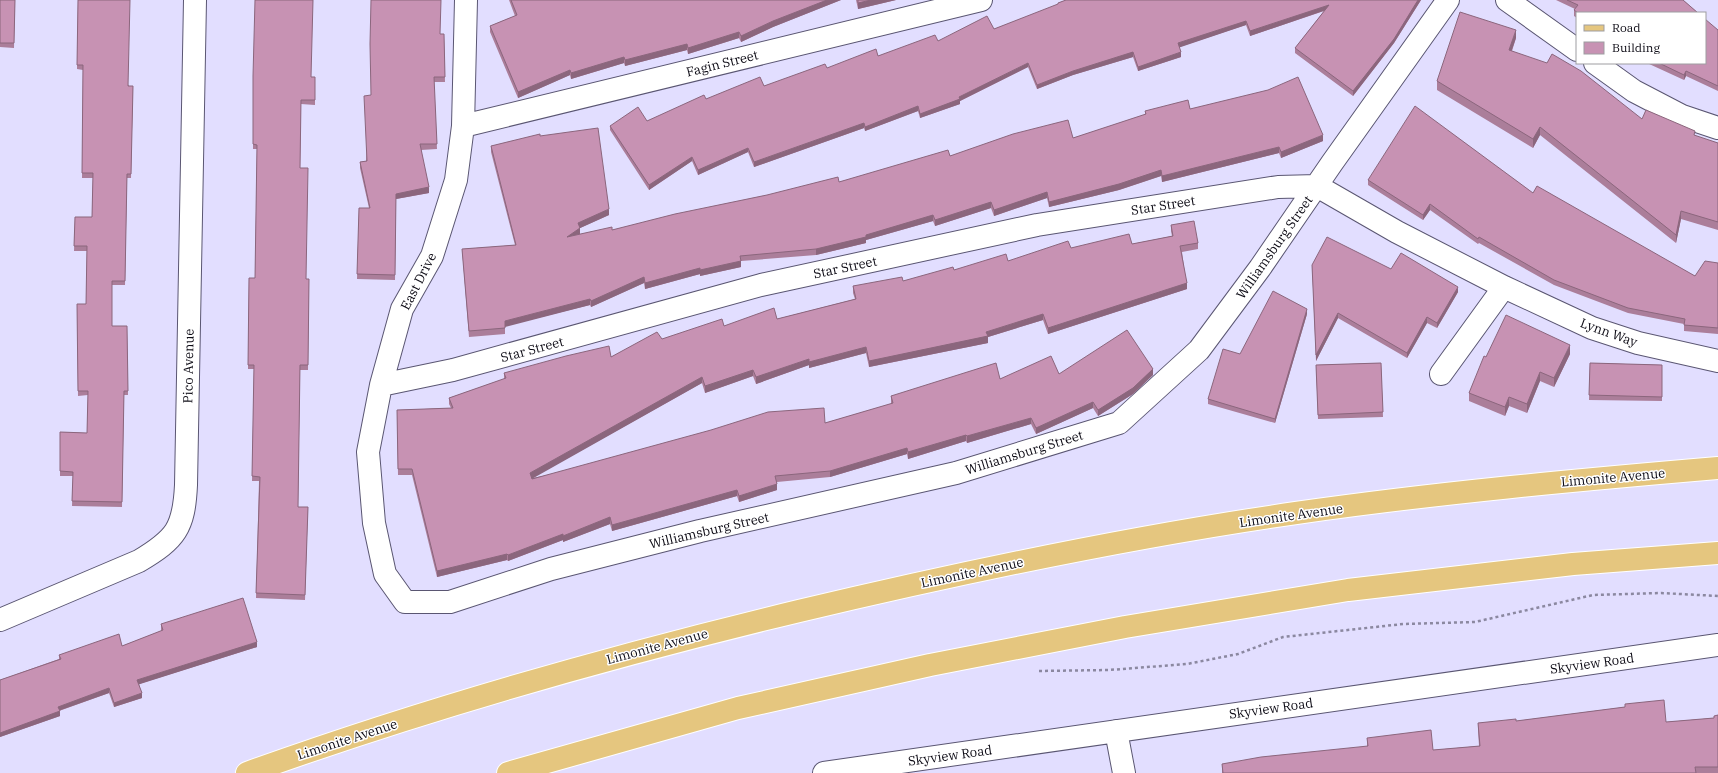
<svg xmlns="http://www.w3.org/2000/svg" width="1718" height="773" viewBox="0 0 1718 773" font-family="'IBM Plex Serif',serif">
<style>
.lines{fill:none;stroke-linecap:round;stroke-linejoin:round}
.minor-casing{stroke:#5a5672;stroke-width:24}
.major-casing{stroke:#fff;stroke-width:24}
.path{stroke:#8b88a0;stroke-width:2.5;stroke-dasharray:3 3;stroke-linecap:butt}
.minor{stroke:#fff;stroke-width:22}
.major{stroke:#e5c67f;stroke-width:22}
.wall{fill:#ab7e9a}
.shaded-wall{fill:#8b667d}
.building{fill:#c792b3;stroke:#8b667d}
.labels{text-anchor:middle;stroke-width:3;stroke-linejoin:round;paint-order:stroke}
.street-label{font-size:13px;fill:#0c0a14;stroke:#fff}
</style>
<rect width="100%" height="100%" fill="#e2deff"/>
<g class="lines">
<defs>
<path id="minor" d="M 466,0 L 463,126 L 456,180 L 432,256 L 402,309 L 381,385 L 368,452 L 374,523 L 385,574 L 405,602 L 450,602 L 551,569 L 700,531 L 956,473 L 1119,423 L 1199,350 L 1260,268 L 1332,163 L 1448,0
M 1507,0 L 1577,50
M 1595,63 L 1634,91 L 1682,116 L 1718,128
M 463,126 L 981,0
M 1441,374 L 1504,287
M 381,385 L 453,370 L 761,285 L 1037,225 L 1278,187 L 1317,186 L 1397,232 L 1504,287 L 1592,328 L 1638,343 L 1718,361
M 0,620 L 139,561 C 176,539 184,528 186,485 L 195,0
M 1116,731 L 1124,773
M 824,773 L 1718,645"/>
<path id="major" d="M 247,773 C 428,708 612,656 799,611 C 963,572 1129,537 1296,513 C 1436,493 1577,480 1718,468
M 508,773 L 738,708 L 930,665 L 1125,627 L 1348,590 L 1573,564 L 1718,553"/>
</defs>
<!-- minor casing -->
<use href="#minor" class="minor-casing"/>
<!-- major casing -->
<use href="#major" class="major-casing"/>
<!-- path -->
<path class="path" d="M 1039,671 L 1109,670 L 1187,664 L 1238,654 L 1283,637 L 1403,624 L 1475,622 L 1593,595 L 1661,593 L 1718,596"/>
<!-- minor -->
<use href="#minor" class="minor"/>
<!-- major -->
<use href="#major" class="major"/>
</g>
<!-- wall -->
<path class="wall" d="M 0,0 L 15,0 L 14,48 L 0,47 Z
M 78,0 L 129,86 L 133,86 L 131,178 L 127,178 L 125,285 L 112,285 L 112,326 L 127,326 L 128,395 L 124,395 L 122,507 L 72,506 L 73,476 L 60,476 L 60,432 L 87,433 L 88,395 L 78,396 L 77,304 L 86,304 L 87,251 L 74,251 L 75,217 L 92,217 L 93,178 L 82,178 L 83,70 L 77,69 Z
M 509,0 L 841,0 L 773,27 L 741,42 L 739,38 L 688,54 L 687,50 L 625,66 L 624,63 L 571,79 L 570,75 L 518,98 L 490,32 L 490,26 L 515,16 Z
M 856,0 L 896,0 L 858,9 Z
M 1066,0 L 1421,0 L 1394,43 L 1353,96 L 1295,53 L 1295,48 L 1324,11 L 1250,36 L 1246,25 L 1179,47 L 1181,57 L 1138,71 L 1133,57 L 1073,75 L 1037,89 L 1028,67 L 960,101 L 960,104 L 920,118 L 918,111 L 865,131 L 864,128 L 754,167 L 748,152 L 698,175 L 692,161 L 649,190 L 610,130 L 610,126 L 647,121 L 706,99 L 764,86 L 827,68 L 878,56 L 938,41 L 994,29 L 1058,5 L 1058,3 Z
M 1556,0 L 1683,0 L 1698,13 L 1577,13 L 1577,18 L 1574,16 L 1574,10 L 1575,9 Z
M 1718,30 L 1718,91 L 1686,76 L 1684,80 L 1647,63 L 1705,63 Z
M 440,34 L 444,34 L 445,82 L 434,82 L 437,149 L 421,150 L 429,193 L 396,199 L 395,280 L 357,279 L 359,208 L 369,208 L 360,168 L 360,162 L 366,161 L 371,95 Z
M 1516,38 L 1512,51 L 1642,119 L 1718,143 L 1718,230 L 1681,219 L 1676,243 L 1540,135 L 1533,148 L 1437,90 L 1437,81 Z
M 253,76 L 315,77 L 315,105 L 301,104 L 300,168 L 306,279 L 309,279 L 308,370 L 300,370 L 298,507 L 308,507 L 305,600 L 256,598 L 259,481 L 252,481 L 254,369 L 248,369 L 249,278 L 255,278 L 257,149 L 253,149 Z
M 1190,109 L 1323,141 L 1281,158 L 1279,153 L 1162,182 L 1161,176 L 1119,190 L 1049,207 L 1047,198 L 994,216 L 991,208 L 935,226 L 933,221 L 866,240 L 866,243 L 816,255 L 741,261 L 741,267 L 700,276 L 700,274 L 645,289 L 644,283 L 591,307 L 590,305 L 505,326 L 505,334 L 469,337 L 462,249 L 515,245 L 491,152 L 491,146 L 540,136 L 609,215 L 580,228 L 580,234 L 612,230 L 839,182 L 950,156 L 1073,138 L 1145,115 L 1145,111 Z
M 1368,180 L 1533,193 L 1695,276 L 1718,263 L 1718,334 L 1684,331 L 1684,324 L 1628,313 L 1554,285 L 1479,243 L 1478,244 L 1430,210 L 1423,220 L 1368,185 Z
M 1171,225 L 1198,243 L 1198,249 L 1182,252 L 1187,289 L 1048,334 L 1043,320 L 988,337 L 988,343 L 869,367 L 866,353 L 809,368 L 809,365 L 756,384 L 753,376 L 705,393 L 702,383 L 532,478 L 825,423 L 891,404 L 891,396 L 1000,379 L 1059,374 L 1153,375 L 1133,394 L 1098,416 L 1093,408 L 1036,434 L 1031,424 L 967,443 L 966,441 L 908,459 L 907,454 L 830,477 L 777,482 L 777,490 L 739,502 L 737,496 L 612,531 L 610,524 L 563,542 L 563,540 L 508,561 L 507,560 L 437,577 L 412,475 L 398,475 L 397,410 L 451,408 L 449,404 L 449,398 L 504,379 L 504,373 L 611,357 L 662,339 L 724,326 L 777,319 L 855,299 L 853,293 L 853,286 L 903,281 L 954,270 L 1008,261 L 1071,248 L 1132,244 L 1172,236 L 1171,231 Z
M 1312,265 L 1391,269 L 1458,292 L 1437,328 L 1427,323 L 1407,358 L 1338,318 L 1316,361 Z
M 1307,314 L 1275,423 L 1208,404 L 1208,399 Z
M 1570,354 L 1554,387 L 1540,381 L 1527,413 L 1509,406 L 1505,416 L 1469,401 L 1469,393 L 1486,357 Z
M 1381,363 L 1383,417 L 1318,419 L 1316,365 Z
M 1590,363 L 1662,365 L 1662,401 L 1589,400 Z
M 161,624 L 257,647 L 139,684 L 142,698 L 114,707 L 109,693 L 59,711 L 60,716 L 0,737 L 0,680 L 59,659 L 59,655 L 122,646 L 161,631 Z
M 1625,704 L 1666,722 L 1714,718 L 1718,715 L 1718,773 L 1222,773 L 1222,764 L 1367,747 L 1367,738 L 1433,750 L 1479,746 L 1478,729 L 1478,723 L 1516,721 L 1625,707 Z"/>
<!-- shaded-wall -->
<path class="shaded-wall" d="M 827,0 L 841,0 L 773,27 L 741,42 L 741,36 L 773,21 Z
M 871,0 L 896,0 L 858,9 L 858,3 Z
M 1418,0 L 1421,0 L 1394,43 L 1353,96 L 1353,91 Z
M 1329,5 L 1329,9 L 1250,36 L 1250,31 Z
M 1246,21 L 1246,25 L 1178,48 L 1178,43 Z
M 1516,30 L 1516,38 L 1509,58 L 1509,50 Z
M 739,32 L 739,38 L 688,54 L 688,48 Z
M 687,44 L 687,50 L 625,66 L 625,60 Z
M 1133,52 L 1133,57 L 1073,75 L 1037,89 L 1037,85 L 1073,71 Z
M 1181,52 L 1181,57 L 1138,71 L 1138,67 Z
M 624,57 L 624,63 L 571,79 L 571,73 Z
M 1028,63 L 1028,67 L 960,101 L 960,104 L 920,118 L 920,114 L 959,97 Z
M 570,70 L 570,75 L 518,98 L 518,92 Z
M 1686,71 L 1686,76 L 1684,80 L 1684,75 Z
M 918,106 L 918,111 L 865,131 L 865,127 Z
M 864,123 L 864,128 L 754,167 L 754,162 Z
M 1540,127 L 1540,135 L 1533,148 L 1533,139 Z
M 1323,135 L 1323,141 L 1281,158 L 1281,152 Z
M 1279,147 L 1279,153 L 1162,182 L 1162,176 Z
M 748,148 L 748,152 L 698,175 L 698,170 Z
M 692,157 L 692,161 L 649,190 L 649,185 Z
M 1161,170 L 1161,176 L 1119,190 L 1049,207 L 1049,202 Z
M 429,187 L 429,193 L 396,199 L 395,280 L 396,194 Z
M 1047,192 L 1047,198 L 994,216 L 994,210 Z
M 991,202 L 991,208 L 935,226 L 935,220 Z
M 1430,204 L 1430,210 L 1423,220 L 1423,215 Z
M 609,209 L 609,215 L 578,229 L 578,223 Z
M 1681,211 L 1681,219 L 1676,243 L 1676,235 Z
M 933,215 L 933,221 L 866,240 L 866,243 L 816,255 L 816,249 Z
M 580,228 L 580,234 L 567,237 Z
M 741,261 L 741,267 L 700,276 L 700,270 Z
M 700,268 L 700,274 L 645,289 L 645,283 Z
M 644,277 L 644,283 L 591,307 L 591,301 Z
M 1187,283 L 1187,289 L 1048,334 L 1048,328 Z
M 1458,287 L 1458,292 L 1437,328 L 1437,323 Z
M 590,299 L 590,305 L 505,327 L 505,321 Z
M 1307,309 L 1307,314 L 1275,423 L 1275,419 Z
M 1338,313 L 1338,318 L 1316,361 L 1316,355 Z
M 1043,314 L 1043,320 L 988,337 L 988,343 L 869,367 L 869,361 L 986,332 Z
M 1427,317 L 1427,323 L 1407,358 L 1407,353 Z
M 1570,345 L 1570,354 L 1554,387 L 1554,378 Z
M 866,347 L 866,353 L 809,368 L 809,362 Z
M 809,359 L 809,365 L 756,384 L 756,377 Z
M 1153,369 L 1153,375 L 1133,394 L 1098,416 L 1098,410 Z
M 753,370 L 753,376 L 705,393 L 705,386 Z
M 1540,372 L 1540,381 L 1527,413 L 1527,404 Z
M 702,377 L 702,383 L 530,480 L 530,473 Z
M 1509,397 L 1509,406 L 1505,416 L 1505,407 Z
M 1093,402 L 1093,408 L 1036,434 L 1036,428 Z
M 1031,418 L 1031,424 L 967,443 L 967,436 Z
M 966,435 L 966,441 L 908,459 L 908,452 Z
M 907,448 L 907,454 L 830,477 L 830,471 Z
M 777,484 L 777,490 L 739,502 L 739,496 Z
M 737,490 L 737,496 L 612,531 L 612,525 Z
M 610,517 L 610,524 L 563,542 L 563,536 Z
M 563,534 L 563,540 L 508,561 L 508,555 Z
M 507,554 L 507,560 L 437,577 L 437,571 Z
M 257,642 L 257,647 L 137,685 L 137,680 Z
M 109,688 L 109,693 L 58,711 L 58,707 Z
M 142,693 L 142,698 L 114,707 L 114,703 Z
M 60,711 L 60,716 L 0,737 L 0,733 Z"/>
<!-- building -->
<path class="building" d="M 0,0 L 15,0 L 14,43 L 0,43 Z
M 78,0 L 130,0 L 128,86 L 133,86 L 131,174 L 127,174 L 125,281 L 112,281 L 112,326 L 127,326 L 128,391 L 124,391 L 122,502 L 72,501 L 73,472 L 60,471 L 60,432 L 87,433 L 88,391 L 78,391 L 77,304 L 86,304 L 87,246 L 74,246 L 75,217 L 92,217 L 93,173 L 82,173 L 83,65 L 77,65 Z
M 255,0 L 313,0 L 311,77 L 315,77 L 315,100 L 301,100 L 300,168 L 308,168 L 306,279 L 309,279 L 308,365 L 300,365 L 298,507 L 308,507 L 305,595 L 256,593 L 260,477 L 252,476 L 254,365 L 248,365 L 249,278 L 255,278 L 257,145 L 253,144 L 253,76 Z
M 371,0 L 441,0 L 440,34 L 444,34 L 445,77 L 434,77 L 437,144 L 420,144 L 429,187 L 396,194 L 395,275 L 357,274 L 359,208 L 370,208 L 360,162 L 367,161 L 364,96 L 371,95 L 370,44 Z
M 511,0 L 827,0 L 773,21 L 741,36 L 739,32 L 688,48 L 687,44 L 625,60 L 624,57 L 571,73 L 570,70 L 518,92 L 490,26 L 517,15 Z
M 858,0 L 871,0 L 858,3 Z
M 1066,0 L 1418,0 L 1394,39 L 1353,91 L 1295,48 L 1329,5 L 1250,31 L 1246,21 L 1178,43 L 1181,52 L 1138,67 L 1133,52 L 1073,71 L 1037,85 L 1028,63 L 959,97 L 960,99 L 920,114 L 918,106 L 865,127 L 864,123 L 754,162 L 748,148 L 698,170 L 692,157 L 649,185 L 610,126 L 638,107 L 647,121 L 704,95 L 706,99 L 760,77 L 764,86 L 825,64 L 827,68 L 876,49 L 878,56 L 935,35 L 938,41 L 987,16 L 994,29 L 1058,4 L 1058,3 Z
M 1567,0 L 1683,0 L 1698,13 L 1578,13 L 1574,10 L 1578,5 Z
M 1460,12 L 1516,30 L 1509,50 L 1547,63 L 1552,54 L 1581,71 L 1642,119 L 1646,110 L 1695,131 L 1694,135 L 1718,143 L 1718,222 L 1681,211 L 1676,235 L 1540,127 L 1533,139 L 1437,81 Z
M 1705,19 L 1718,30 L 1718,86 L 1686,71 L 1684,75 L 1659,63 L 1705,63 Z
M 1298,77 L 1323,135 L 1281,152 L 1279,147 L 1162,176 L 1161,170 L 1119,184 L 1049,202 L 1047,192 L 994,210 L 991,202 L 935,220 L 933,215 L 866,235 L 866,237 L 816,249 L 740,256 L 741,261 L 700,270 L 700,268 L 645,283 L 644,277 L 591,301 L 590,299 L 505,321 L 505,328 L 469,331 L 462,249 L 516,245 L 491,146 L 540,134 L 540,136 L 598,128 L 609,209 L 578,223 L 580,228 L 567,237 L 612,227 L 612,230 L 675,214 L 767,195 L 838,177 L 839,182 L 948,150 L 950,156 L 1013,134 L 1068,120 L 1073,138 L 1146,114 L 1145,111 L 1188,100 L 1190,109 L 1268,90 Z
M 1415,106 L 1533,193 L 1537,186 L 1695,276 L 1705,261 L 1718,263 L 1718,328 L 1684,325 L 1685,319 L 1628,308 L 1554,280 L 1479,237 L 1478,239 L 1430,204 L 1423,215 L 1368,180 Z
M 1194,221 L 1198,243 L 1180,246 L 1187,283 L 1048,328 L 1043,314 L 986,332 L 988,336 L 869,361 L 866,347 L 809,362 L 809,359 L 756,377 L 753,370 L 705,386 L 702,377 L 530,473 L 532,479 L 711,430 L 768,412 L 824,408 L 825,423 L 893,403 L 891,396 L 996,363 L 1000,379 L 1051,356 L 1059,374 L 1127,330 L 1153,369 L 1133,388 L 1098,410 L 1093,402 L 1036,428 L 1031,418 L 967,436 L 966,435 L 908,452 L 907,448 L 830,471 L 775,476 L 777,484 L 739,496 L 737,490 L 612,525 L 610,517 L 563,536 L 563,534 L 508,555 L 507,554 L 437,571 L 412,469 L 398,469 L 397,410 L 453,408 L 449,398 L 506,378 L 504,373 L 566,356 L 609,346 L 611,357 L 657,332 L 662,339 L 722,319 L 724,326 L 774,308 L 777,319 L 856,299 L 853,286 L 902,277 L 903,281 L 953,267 L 954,270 L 1006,254 L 1008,261 L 1068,241 L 1071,248 L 1129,234 L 1132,244 L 1173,236 L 1171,225 Z
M 1327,237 L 1391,269 L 1401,253 L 1458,287 L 1437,323 L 1427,317 L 1407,353 L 1338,313 L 1316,355 L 1312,265 Z
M 1273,291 L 1307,309 L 1275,419 L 1208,399 L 1223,349 L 1240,354 Z
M 1506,315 L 1570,345 L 1554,378 L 1540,372 L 1527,404 L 1509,397 L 1505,407 L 1469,393 L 1484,356 L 1486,357 Z
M 1381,363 L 1383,412 L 1318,415 L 1316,365 Z
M 1590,363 L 1662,365 L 1662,397 L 1589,395 Z
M 243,598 L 257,642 L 137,680 L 142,693 L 114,703 L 109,688 L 58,707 L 60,711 L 0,733 L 0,680 L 61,659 L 59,655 L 119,634 L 122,646 L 163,630 L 161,624 Z
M 1664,700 L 1666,722 L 1714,718 L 1714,716 L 1718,715 L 1718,767 L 1695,767 L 1696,773 L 1223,773 L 1222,764 L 1261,757 L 1368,746 L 1367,738 L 1431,730 L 1433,750 L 1480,746 L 1478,723 L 1516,719 L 1516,721 L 1625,707 L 1625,704 Z"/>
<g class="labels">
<!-- street labels -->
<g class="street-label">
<text transform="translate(722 63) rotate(-14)" y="5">Fagin Street</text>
<text transform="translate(1163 205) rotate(-9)" y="5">Star Street</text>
<text transform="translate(1274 247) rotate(-55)" y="5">Williamsburg Street</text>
<text transform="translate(845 267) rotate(-12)" y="5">Star Street</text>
<text transform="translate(418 281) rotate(-63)" y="5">East Drive</text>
<text transform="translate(1609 332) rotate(20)" y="5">Lynn Way</text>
<text transform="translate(532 349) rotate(-15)" y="5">Star Street</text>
<text transform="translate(188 366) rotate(-89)" y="5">Pico Avenue</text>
<text transform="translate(1024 452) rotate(-17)" y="5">Williamsburg Street</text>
<text transform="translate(1613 477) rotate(-5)" y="5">Limonite Avenue</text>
<text transform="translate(1291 515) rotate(-8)" y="5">Limonite Avenue</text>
<text transform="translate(709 530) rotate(-13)" y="5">Williamsburg Street</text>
<text transform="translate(972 572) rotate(-12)" y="5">Limonite Avenue</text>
<text transform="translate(657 646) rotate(-15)" y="5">Limonite Avenue</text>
<text transform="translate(1592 663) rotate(-8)" y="5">Skyview Road</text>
<text transform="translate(1271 708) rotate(-8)" y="5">Skyview Road</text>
<text transform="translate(347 739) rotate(-18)" y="5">Limonite Avenue</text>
<text transform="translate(950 755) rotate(-8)" y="5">Skyview Road</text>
</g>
</g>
<!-- legend -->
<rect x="1576" y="12" width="130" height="52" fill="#ffffff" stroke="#9e9da1"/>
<rect x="1584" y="25" width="20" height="6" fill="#e5c67f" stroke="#9e9da1"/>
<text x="1612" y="32" font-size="12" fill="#0c0a14">Road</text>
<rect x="1584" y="42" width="20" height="12" fill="#c792b3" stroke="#9e9da1"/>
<text x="1612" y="52" font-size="12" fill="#0c0a14">Building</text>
</svg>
